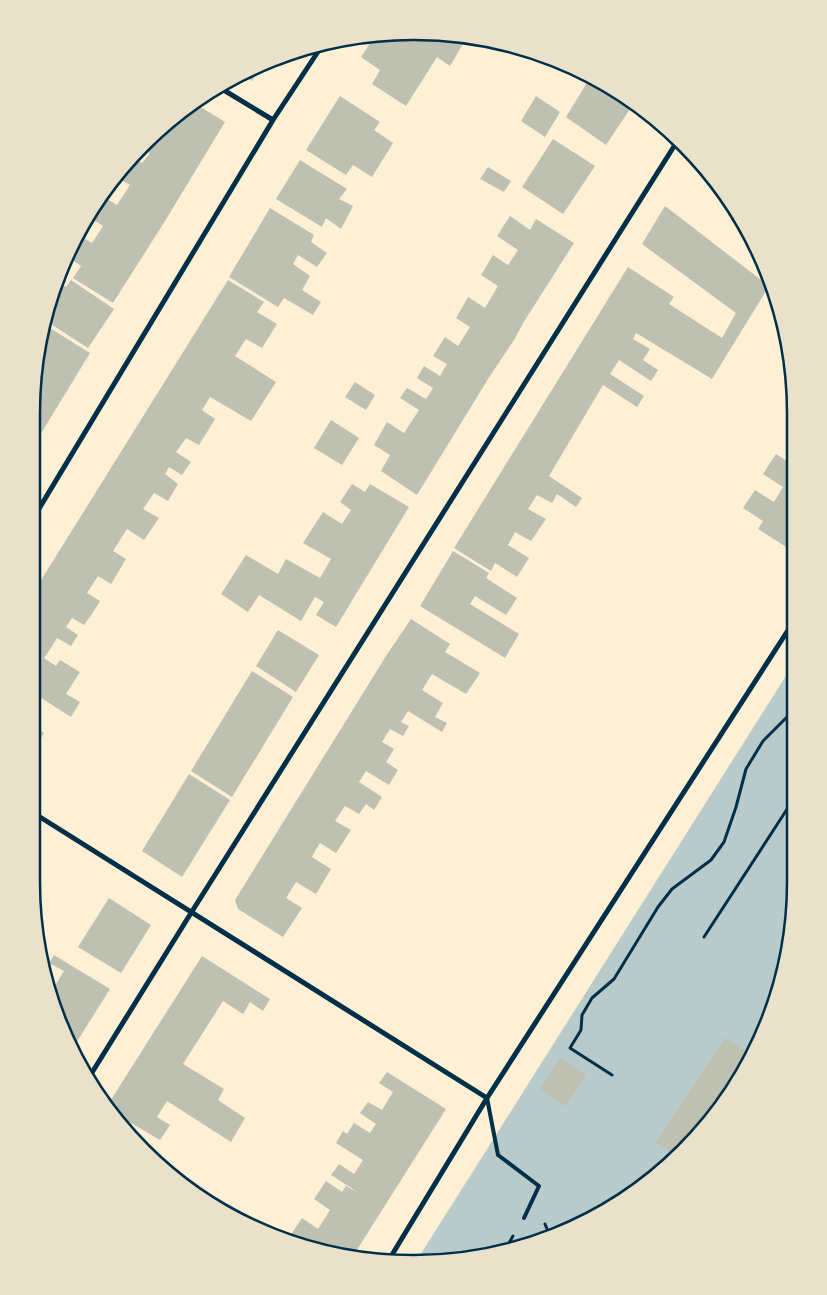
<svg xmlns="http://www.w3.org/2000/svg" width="827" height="1295" viewBox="0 0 827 1295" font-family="'Archivo Narrow',sans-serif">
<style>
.green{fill:#b9caca}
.building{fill:#bec0b2}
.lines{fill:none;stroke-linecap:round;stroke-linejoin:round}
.path{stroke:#003049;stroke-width:3}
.service{stroke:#003049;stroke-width:4}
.minor{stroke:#003049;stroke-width:5}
.rim{fill:none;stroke:#003049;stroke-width:2.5}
</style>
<rect width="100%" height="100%" fill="#fdf0d5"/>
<!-- green -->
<path class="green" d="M 794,663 L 793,931 L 767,1028 L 717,1114 L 626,1199 L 513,1251 L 417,1260 Z"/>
<!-- building -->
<path class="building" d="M 439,32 L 450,34 L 449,36 L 463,44 L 450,66 L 437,57 L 406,106 L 372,84 L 380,70 L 361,57 L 376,34 Z
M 263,64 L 252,81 L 241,74 Z
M 591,76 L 634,103 L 606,145 L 566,117 Z
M 340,96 L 380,122 L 374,130 L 393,143 L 372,177 L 353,165 L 346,175 L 306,150 Z
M 536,96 L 560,112 L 545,137 L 521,121 Z
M 194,103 L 225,122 L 165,221 L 113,303 L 73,278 L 81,266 L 67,256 L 79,235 L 92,243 L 103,226 L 89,217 L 102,196 L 117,205 L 130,185 L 115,176 L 132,157 L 142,163 L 150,153 L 141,148 L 162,126 Z
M 553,139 L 595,166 L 563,214 L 522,187 Z
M 300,160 L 347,189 L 339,199 L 353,206 L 341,229 L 326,218 L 322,227 L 276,199 Z
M 488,167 L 511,181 L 504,192 L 480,179 Z
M 665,206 L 769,286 L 712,379 L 636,333 L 633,339 L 650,349 L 643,360 L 658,370 L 651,381 L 619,360 L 610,374 L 644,396 L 637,407 L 603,385 L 549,476 L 582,498 L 576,507 L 557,494 L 552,503 L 537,495 L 528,509 L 546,519 L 531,541 L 515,532 L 508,545 L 529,558 L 517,577 L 495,563 L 491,571 L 454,548 L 628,267 L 674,297 L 669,304 L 722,338 L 736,313 L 642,244 Z
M 270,208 L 314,235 L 311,242 L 327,253 L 317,267 L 298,255 L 293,264 L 310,276 L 302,290 L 321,302 L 313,315 L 284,298 L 278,307 L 229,277 Z
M 510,216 L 530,230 L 536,219 L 574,243 L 525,320 L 514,340 L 488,379 L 417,495 L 381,471 L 390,455 L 374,445 L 387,422 L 404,433 L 419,410 L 400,398 L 407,388 L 426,399 L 433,388 L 417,378 L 424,366 L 440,376 L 447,364 L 433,356 L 445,337 L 458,346 L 470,327 L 456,318 L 468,297 L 485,308 L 498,286 L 481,275 L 493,255 L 508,265 L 518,250 L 497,236 Z
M 71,280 L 114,309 L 88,348 L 46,321 L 50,312 L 49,311 L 57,281 L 66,287 Z
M 228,280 L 264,302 L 257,312 L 277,324 L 262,348 L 246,339 L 235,356 L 276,382 L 251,421 L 210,397 L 202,410 L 215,419 L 199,445 L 186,438 L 176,452 L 191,462 L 182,475 L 169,467 L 165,474 L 178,484 L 168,501 L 154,493 L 143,509 L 159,518 L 144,540 L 127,529 L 113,551 L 126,559 L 111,584 L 98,576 L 87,593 L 100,601 L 92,614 L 84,625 L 72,618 L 66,627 L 78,635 L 71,646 L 57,638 L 51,648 L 44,658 L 56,666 L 60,660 L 80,672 L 66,694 L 80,702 L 71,717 L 32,692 L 33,593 Z
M 45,325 L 90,353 L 34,445 L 34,364 Z
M 355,382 L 375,395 L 366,410 L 345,397 Z
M 331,420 L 359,438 L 342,465 L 314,448 Z
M 776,454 L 795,466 L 794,552 L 758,529 L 763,521 L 743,508 L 755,490 L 774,502 L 783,487 L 763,474 Z
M 352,484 L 365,492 L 370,484 L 409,507 L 336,627 L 316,615 L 324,602 L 315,597 L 301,621 L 259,595 L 248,612 L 221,594 L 246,555 L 278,574 L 286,559 L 320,578 L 331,559 L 303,543 L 323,512 L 342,524 L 351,510 L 340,502 Z
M 453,551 L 489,573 L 486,578 L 517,598 L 506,615 L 475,596 L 470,604 L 519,634 L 505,658 L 420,606 Z
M 411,619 L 450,644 L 445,652 L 480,673 L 466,694 L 432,674 L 422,690 L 443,703 L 435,717 L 447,723 L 442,732 L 408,711 L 401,722 L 409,726 L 403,736 L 390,729 L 382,742 L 394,749 L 386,762 L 398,770 L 389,785 L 366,771 L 359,782 L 382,797 L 374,810 L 366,804 L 359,814 L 345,806 L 335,821 L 351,830 L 336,853 L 320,843 L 315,851 L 312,857 L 331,869 L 316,894 L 296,882 L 286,898 L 302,908 L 283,937 L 238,909 L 235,900 L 386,656 Z
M 278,630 L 319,655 L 296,692 L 256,666 Z
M 252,671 L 293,697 L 232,797 L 191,771 Z
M 32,725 L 44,733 L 32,752 Z
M 189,774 L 230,800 L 182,877 L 142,851 Z
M 109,898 L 151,925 L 121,973 L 78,947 Z
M 54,955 L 110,989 L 73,1048 L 51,1004 L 47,978 L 56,984 L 64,971 L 49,963 Z
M 202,956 L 270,999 L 263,1011 L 250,1002 L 243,1014 L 223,1001 L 183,1064 L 224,1089 L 218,1100 L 245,1118 L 231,1142 L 167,1101 L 157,1117 L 170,1125 L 160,1140 L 114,1113 L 107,1106 Z
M 725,1038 L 751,1055 L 717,1114 L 674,1154 L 656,1142 Z
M 559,1058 L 586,1075 L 566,1106 L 540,1089 Z
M 387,1072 L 446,1109 L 353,1256 L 306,1247 L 290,1236 L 302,1218 L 318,1229 L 330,1210 L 314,1199 L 326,1181 L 342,1192 L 346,1186 L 359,1193 L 331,1175 L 339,1164 L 354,1174 L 363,1160 L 336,1143 L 343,1131 L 347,1134 L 354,1123 L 370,1133 L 376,1124 L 360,1113 L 368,1102 L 382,1110 L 393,1092 L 379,1083 Z"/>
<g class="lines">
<!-- path -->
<path class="path" d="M 704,937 L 793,800
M 612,1075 L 570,1048 L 581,1030 L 582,1015 L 592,998 L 614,979 L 658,907 L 672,889 L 711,860 L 724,842 L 736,807 L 746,769 L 763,741 L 793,711
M 545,1224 L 549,1234
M 504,1252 L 513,1236"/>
<!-- service -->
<path class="service" d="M 487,1098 L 498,1155 L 539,1186 L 524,1218"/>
<!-- minor -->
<path class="minor" d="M 217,86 L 273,120
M 34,517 L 273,120 L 323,44
M 32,812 L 487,1098
M 88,1079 L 191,913 L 678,140
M 387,1263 L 487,1098 L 794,621"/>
</g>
<!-- crop -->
<path d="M0 0H827V1295H0ZM413 40H414A373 373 0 0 1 787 413V882A373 373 0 0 1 414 1255H413A373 373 0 0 1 40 882V413A373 373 0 0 1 413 40Z" fill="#e9e1ca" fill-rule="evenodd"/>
<path class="rim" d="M413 40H414A373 373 0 0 1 787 413V882A373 373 0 0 1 414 1255H413A373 373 0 0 1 40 882V413A373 373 0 0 1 413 40Z"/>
</svg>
